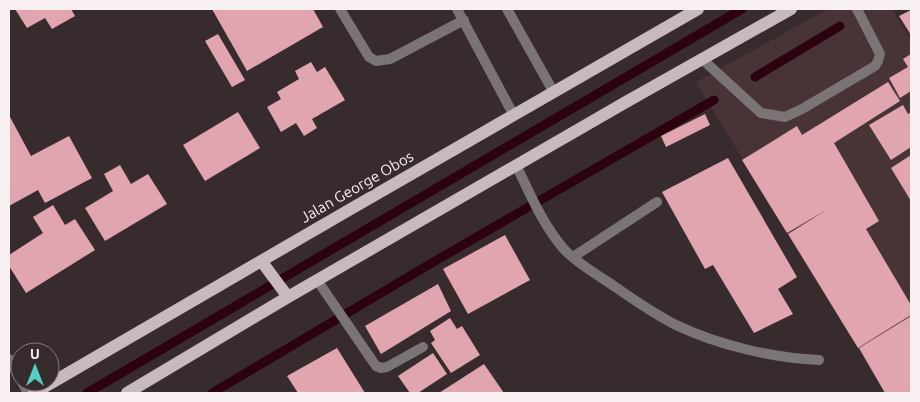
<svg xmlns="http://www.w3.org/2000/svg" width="920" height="402" viewBox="0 0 920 402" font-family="Ubuntu,sans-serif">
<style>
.built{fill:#483437}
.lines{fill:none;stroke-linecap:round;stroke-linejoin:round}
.stream{stroke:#2d020f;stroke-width:9}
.building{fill:#e1a5af}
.lane{stroke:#7b7475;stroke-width:10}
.street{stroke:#7b7475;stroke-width:10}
.primary{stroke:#c8babc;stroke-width:12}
.labels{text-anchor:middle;stroke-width:5;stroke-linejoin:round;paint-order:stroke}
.street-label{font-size:15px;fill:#f9f0f1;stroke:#382b2d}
</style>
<rect width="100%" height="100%" fill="#382b2d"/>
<!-- built -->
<path class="built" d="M 828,9 L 892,9 L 911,40 L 911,393 L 885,393 L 696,82 Z"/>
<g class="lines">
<!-- stream -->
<path class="stream" d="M 755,77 L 840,26
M 87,393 L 742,9
M 212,393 L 442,257 L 714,100"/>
</g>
<!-- building -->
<path class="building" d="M 15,9 L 71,9 L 75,16 L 52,29 L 45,18 L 27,28 Z
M 212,9 L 313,9 L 323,27 L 247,71 Z
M 911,10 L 911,35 L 899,16 Z
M 218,34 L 245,80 L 232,87 L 205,41 Z
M 911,54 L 911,91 L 900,98 L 889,78 L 908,67 L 903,59 Z
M 311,62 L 317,72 L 325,67 L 345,100 L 312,119 L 317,128 L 304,136 L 296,123 L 281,132 L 267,107 L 281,99 L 277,92 L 299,79 L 295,71 Z
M 888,82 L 900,101 L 834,143 L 879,221 L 866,229 L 911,305 L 911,315 L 858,348 L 788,234 L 828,209 L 787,233 L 742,160 L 797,126 L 802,135 Z
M 903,105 L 908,114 L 911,112 L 911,147 L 891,160 L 869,125 Z
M 238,112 L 260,148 L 205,181 L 183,145 Z
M 705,114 L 710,125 L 666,147 L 661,136 Z
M 9,115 L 31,156 L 69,136 L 92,178 L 45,203 L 38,190 L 9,206 Z
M 911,155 L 911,201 L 891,168 Z
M 728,158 L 797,277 L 778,289 L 793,314 L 754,333 L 713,265 L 705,269 L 662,192 Z
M 120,165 L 131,184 L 148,174 L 167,204 L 105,241 L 85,208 L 113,191 L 104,174 Z
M 53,205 L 65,225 L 75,219 L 95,250 L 26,293 L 9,266 L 9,255 L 43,233 L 33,217 Z
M 505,235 L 530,280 L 468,314 L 443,269 Z
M 438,284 L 451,311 L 381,354 L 365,326 Z
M 911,316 L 911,393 L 885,393 L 859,348 Z
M 450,318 L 457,329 L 462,326 L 480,355 L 451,373 L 431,343 L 435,340 L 430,331 Z
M 337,348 L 365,393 L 298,393 L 287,376 Z
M 433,353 L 447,374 L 418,393 L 410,393 L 398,376 Z
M 484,364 L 504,393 L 439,393 Z"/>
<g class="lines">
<!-- lane -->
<path class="lane" d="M 340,9 L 369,57 L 376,61 L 390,59 L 464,20
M 457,9 L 513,114
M 702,59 L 761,113 L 785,117 L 802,109 L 875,66 L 878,61 L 880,54 L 857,9
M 516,165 C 530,194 542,223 563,248 C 573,260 594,273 608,282 C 630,297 652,313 676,325 C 718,345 772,358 819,360
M 573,257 L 657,202"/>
<!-- street -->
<path class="street" d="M 507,9 L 553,91
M 317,280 L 376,366 L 381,368 L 387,367 L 423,347
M 9,359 L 20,379
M 22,382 L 28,393"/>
<!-- primary -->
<path class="primary" d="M 262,262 L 288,297
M 34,393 C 255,265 476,135 698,9
M 127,393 L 288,297 L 626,102 L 791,9"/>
</g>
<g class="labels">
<!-- street labels -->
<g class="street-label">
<text transform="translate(357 187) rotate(-30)" y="5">Jalan George Obos</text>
</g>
</g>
<!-- border -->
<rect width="920" height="402" fill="none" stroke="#f9f0f1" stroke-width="20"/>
<!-- north arrow -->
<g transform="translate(35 367)"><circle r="24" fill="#382b2d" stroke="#857a7b"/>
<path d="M0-4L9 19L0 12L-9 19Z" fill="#56cec4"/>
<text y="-8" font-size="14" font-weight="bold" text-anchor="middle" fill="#f9f0f1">U</text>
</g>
</svg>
